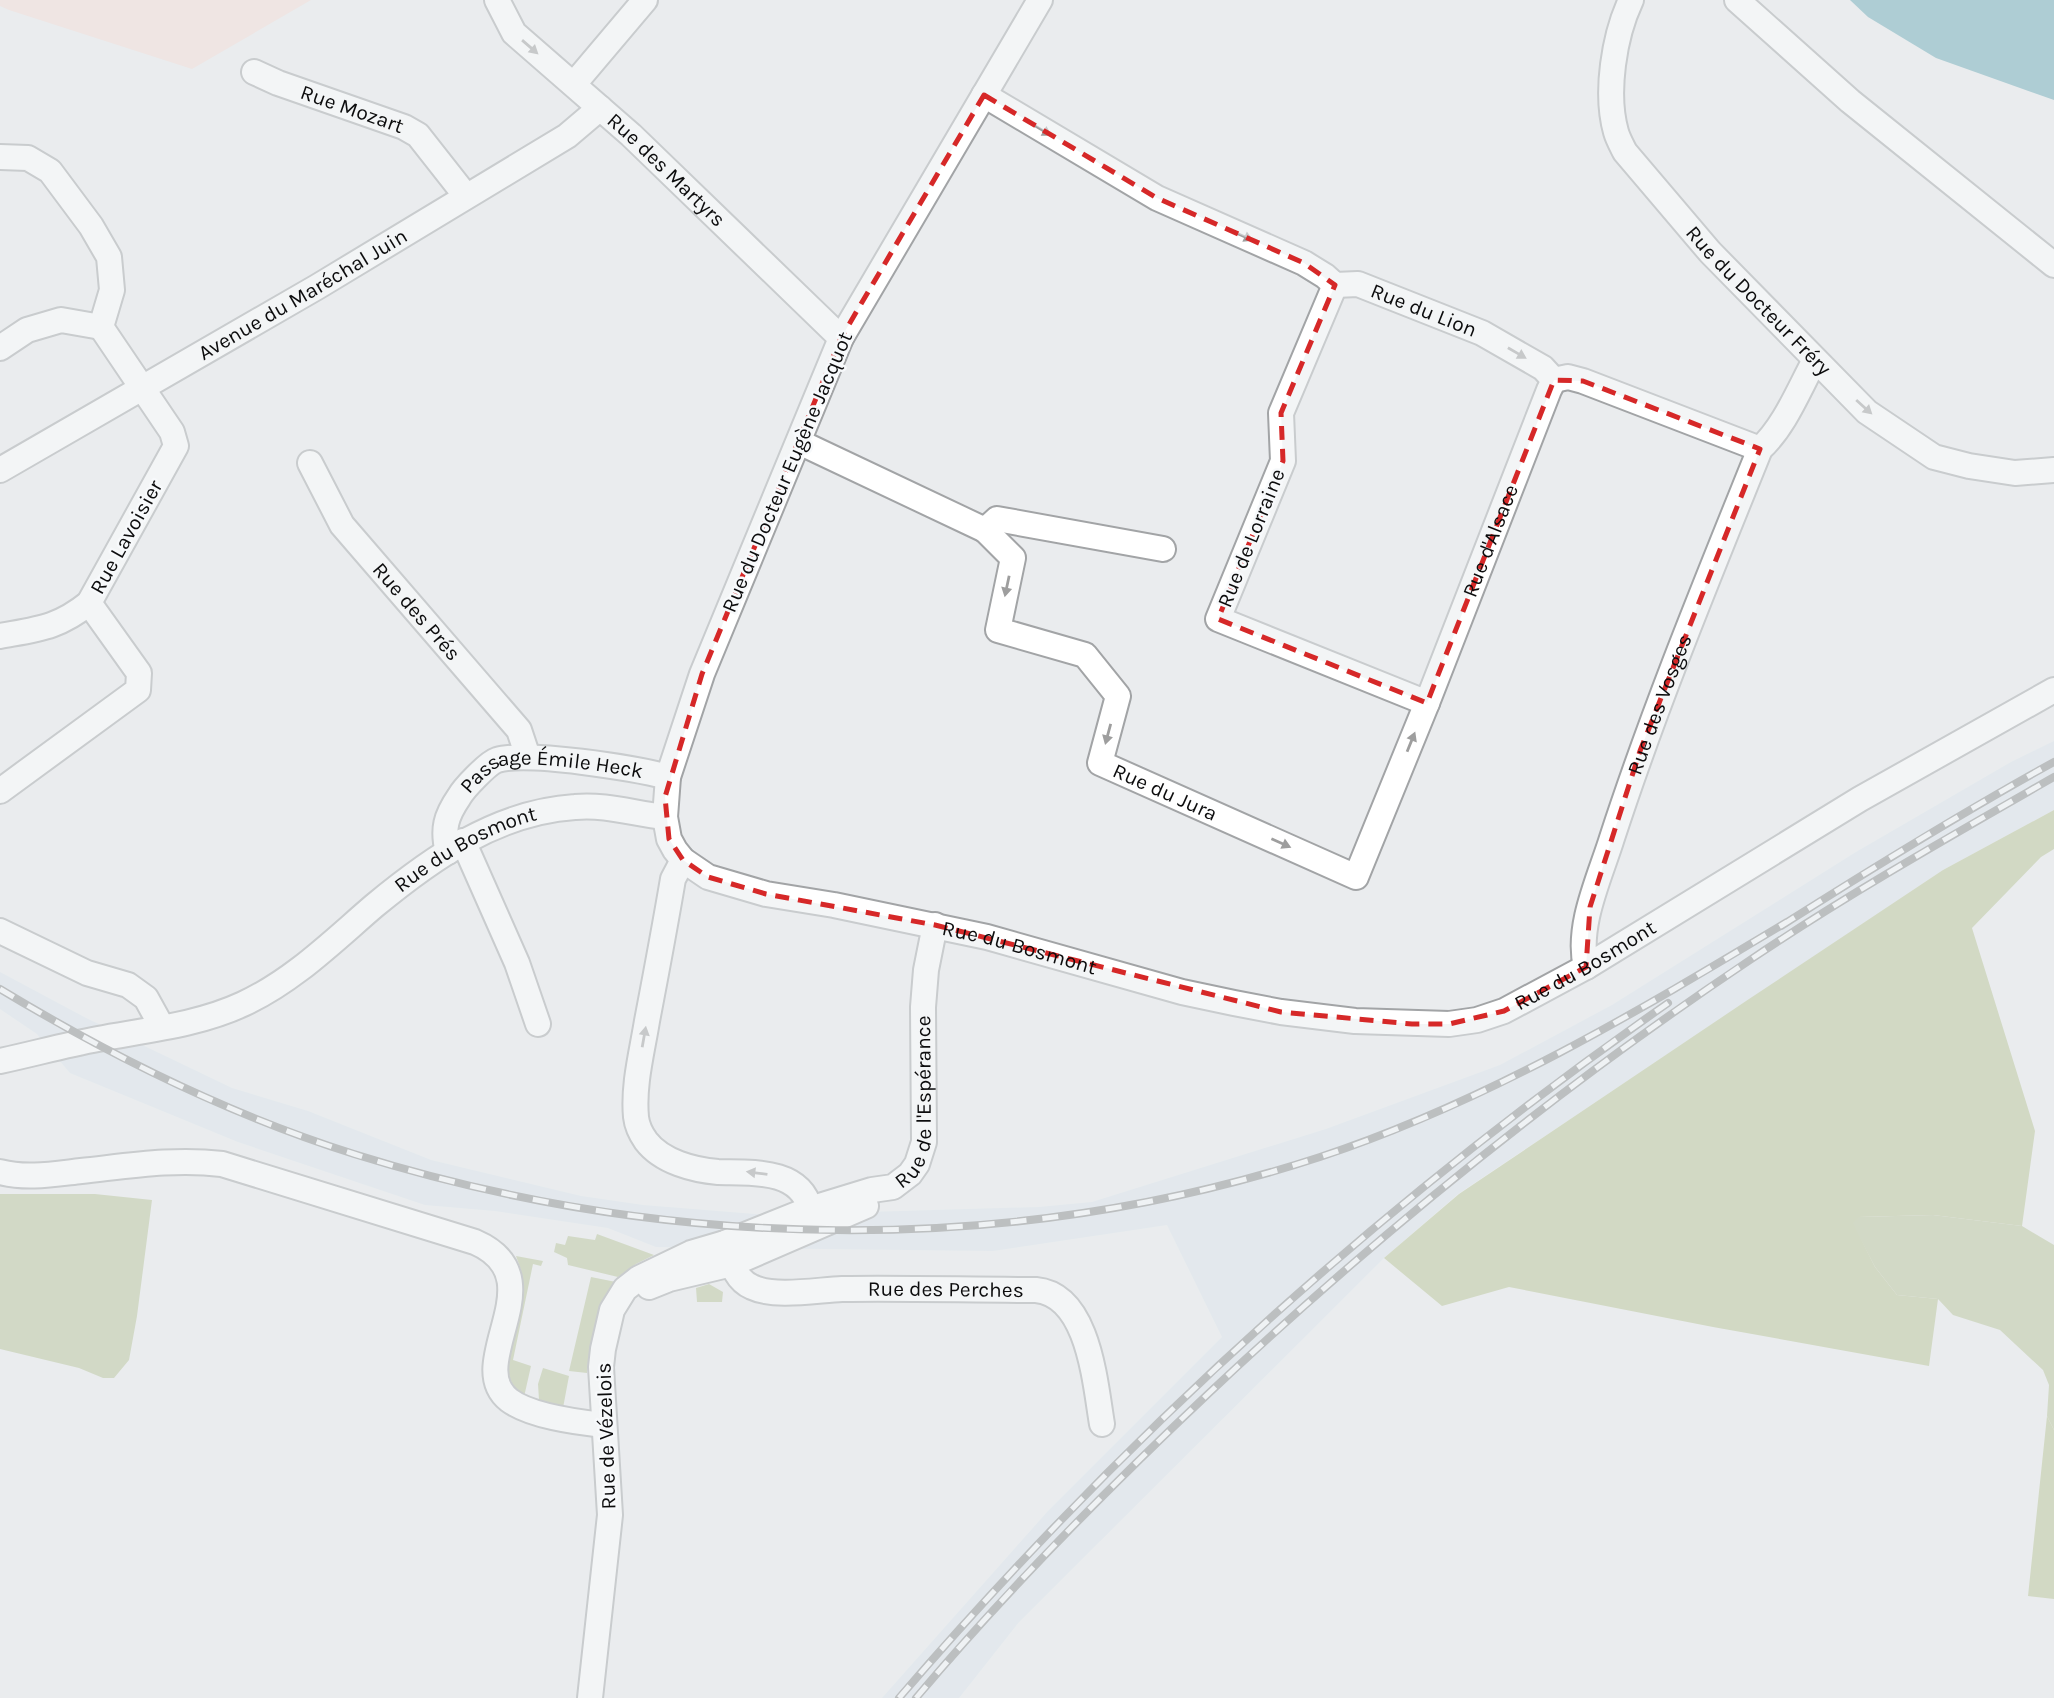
<svg xmlns="http://www.w3.org/2000/svg" width="2054" height="1698" viewBox="0 0 2054 1698" font-family="Karla,sans-serif">
<style>
.built{fill:#dbe3eb}
.education{fill:#f5dbd5}
.green{fill:#b7c196}
.forest{fill:#b7c190}
.water{fill:#67a6b3}
.lines{fill:none;stroke-linecap:round;stroke-linejoin:round}
.minor-casing{stroke:#a2a4a6;stroke-width:28}
.minor{stroke:#fff;stroke-width:24}
.rail-casing{stroke:#868788;stroke-width:8}
.rail{stroke:#f7f9fb;stroke-width:5;stroke-dasharray:16;stroke-linecap:butt}
.oneway{fill:#9e9e9e}
.marked{fill:none;stroke:#d62828;stroke-width:5;stroke-dasharray:14 9;stroke-linejoin:round}
.labels{text-anchor:middle;stroke-width:5;stroke-linejoin:round;paint-order:stroke}
.street-label{font-size:21px;fill:#0c0c0d;stroke:#f7f9fb}
</style>
<rect width="100%" height="100%" fill="#eaecee"/>
<!-- built -->
<path class="built" d="M 2054,741 L 2054,810 L 1943,870 L 1458,1194 L 1384,1258 L 1019,1622 L 959,1698 L 882,1698 L 1048,1511 L 1222,1337 L 1167,1225 L 993,1251 L 656,1247 L 608,1228 L 495,1211 L 425,1205 L 238,1142 L 70,1073 L 37,1034 L 0,1009 L 0,972 L 86,1018 L 232,1088 L 308,1111 L 431,1160 L 581,1196 L 643,1205 L 768,1215 L 1039,1207 L 1092,1202 L 1326,1129 L 1500,1065 L 1612,1005 L 1856,852 L 2011,762 Z"/>
<!-- education -->
<path class="education" d="M 0,0 L 311,0 L 192,69 L 9,10 L 0,6 Z"/>
<!-- green -->
<path class="green" d="M 0,1194 L 95,1194 L 152,1200 L 137,1316 L 129,1360 L 114,1378 L 103,1378 L 79,1368 L 0,1349 Z
M 1933,1215 L 2022,1226 L 2054,1245 L 2054,1430 L 2047,1416 L 2049,1385 L 2043,1370 L 2000,1330 L 1953,1315 L 1938,1299 L 1897,1295 L 1875,1267 L 1852,1223 L 1858,1217 Z
M 597,1234 L 654,1255 L 636,1264 L 618,1277 L 568,1265 L 567,1258 L 554,1252 L 556,1243 L 565,1245 L 568,1236 L 595,1240 Z
M 516,1256 L 543,1261 L 541,1266 L 533,1264 L 513,1360 L 531,1366 L 524,1397 C 489,1371 520,1316 522,1282 C 523,1273 519,1265 516,1256 Z
M 591,1277 L 621,1283 C 595,1316 591,1332 587,1373 L 569,1371 Z
M 709,1284 L 723,1292 L 722,1302 L 697,1302 L 696,1288 Z
M 543,1368 L 569,1376 L 563,1408 L 539,1400 L 538,1384 Z"/>
<!-- forest -->
<path class="forest" d="M 2054,810 L 2054,849 L 2041,857 L 1972,928 L 2035,1131 L 2022,1226 L 1933,1215 L 1859,1217 L 1853,1223 L 1875,1267 L 1897,1295 L 1938,1299 L 1929,1366 L 1713,1327 L 1509,1287 L 1442,1306 L 1384,1258 L 1459,1194 L 1749,999 L 1943,870 Z
M 2047,1416 L 2054,1430 L 2054,1599 L 2028,1596 Z"/>
<!-- water -->
<path class="water" d="M 1850,0 L 2054,0 L 2054,100 L 1936,58 L 1868,17 Z"/>
<g class="lines">
<defs>
<g id="minor">
<path id="s1" d="M 497,0 L 514,33 L 631,135 L 841,338"/>
<path id="s2" d="M 1040,0 L 841,338 L 702,674 L 668,777 L 665,817 L 669,839 L 675,850 L 683,860 L 708,877 L 766,894 L 834,905 L 987,937 L 1182,992 L 1234,1003 L 1281,1012 L 1355,1021 L 1449,1024 L 1477,1020 L 1504,1011 L 1586,967 L 1860,799 L 2054,690"/>
<path id="s3" d="M 1631,0 C 1614,36 1605,93 1616,132 C 1618,139 1622,146 1625,152 L 1710,252 L 1867,412 L 1934,457 L 1969,466 L 2015,473 L 2054,470"/>
<path d="M 1737,0 L 1850,101 L 2054,265"/>
<path id="s4" d="M 254,72 L 278,83 L 404,127 L 418,135 L 466,196"/>
<path d="M 574,84 L 645,0"/>
<path id="s5" d="M 984,95 L 1157,198 L 1304,263 L 1325,276 L 1335,285 L 1358,284 L 1482,333 L 1543,368 L 1554,380"/>
<path d="M 0,157 L 28,158 L 50,171 L 91,226 L 109,257 L 112,290 L 101,327 L 172,432 L 176,446 L 89,603 C 58,628 38,629 0,636"/>
<path d="M 1335,285 L 1281,413 L 1283,461 L 1218,619 L 1427,703"/>
<path d="M 0,348 L 27,330 L 61,320 L 101,327"/>
<path d="M 1554,380 L 1568,377 L 1583,381 L 1760,449"/>
<path d="M 799,442 L 985,530 L 997,519 L 1163,549"/>
<path id="s6" d="M 310,463 L 342,525 L 519,730 L 528,757"/>
<path id="s7" d="M 0,470 L 317,287 L 567,136 L 600,108"/>
<path id="s8" d="M 985,530 L 1013,558 L 998,630 L 1085,655 L 1118,696 L 1100,763 L 1356,877 L 1427,703 L 1549,390 L 1554,380"/>
<path d="M 0,791 L 138,690 L 139,673 L 89,603"/>
<path d="M 463,841 L 517,963 L 538,1024"/>
<path id="s9" d="M 448,852 C 442,829 446,816 459,797 C 464,788 488,763 497,760 C 528,751 634,768 668,777"/>
<path d="M 683,860 L 673,879 C 665,926 656,974 647,1021 C 642,1052 633,1085 636,1117 C 637,1126 641,1134 646,1141 C 662,1162 694,1170 718,1172 C 750,1173 800,1168 810,1209"/>
<path d="M 0,931 L 87,973 L 128,985 L 146,998 L 162,1027"/>
<path id="s10" d="M 1586,967 C 1576,926 1600,877 1612,838 C 1655,706 1708,578 1760,449 C 1785,426 1799,389 1815,360"/>
<path id="s11" d="M 0,1061 C 33,1054 65,1045 98,1039 C 146,1030 198,1025 243,1004 C 293,981 332,942 374,906 C 432,858 497,812 575,807 C 606,804 635,814 665,817"/>
<path d="M 0,1172 C 26,1179 54,1174 81,1171 C 128,1166 174,1158 222,1164 L 475,1242 C 558,1278 462,1363 509,1400 C 530,1416 576,1422 603,1425"/>
<path id="s12" d="M 725,1243 C 731,1260 734,1279 752,1287 C 775,1298 817,1290 842,1289 C 907,1288 971,1290 1036,1290 C 1089,1295 1095,1383 1102,1424"/>
<path d="M 649,1287 L 669,1279 L 732,1264 L 866,1206"/>
<path id="s13" d="M 590,1698 L 610,1515 L 601,1367 L 603,1349 L 612,1310 L 625,1289 L 639,1278 L 691,1253 L 725,1243 L 810,1209 L 872,1190 L 893,1187 L 910,1174 L 917,1164 L 924,1142 L 923,1007 L 926,970 L 935,925"/>
</g>
</defs>
<!-- minor casing -->
<use href="#minor" class="minor-casing"/>
<!-- minor -->
<use href="#minor" class="minor"/>
<defs>
<path id="rail" d="M 1781,926 C 1871,869 1961,813 2054,762
M 0,989 C 111,1056 230,1115 354,1154 C 665,1251 1008,1259 1320,1157 C 1487,1102 1637,1012 1787,922
M 899,1698 C 1125,1435 1384,1201 1668,1003
M 916,1698 C 1007,1590 1105,1491 1208,1394 C 1377,1235 1557,1089 1750,960 C 1848,894 1951,836 2054,777"/>
</defs>
<!-- rail casing -->
<use href="#rail" class="rail-casing"/>
<!-- rail -->
<use href="#rail" class="rail"/>
</g>
<!-- one-way arrows -->
<defs><path id="oneway-solid" d="M-6-.8H1V-3.2L6.5 0L1 3.2V.8H-6Z" transform="scale(1.75)"/></defs>
<g class="oneway">
<use href="#oneway-solid" transform="translate(530 47) rotate(41)"/>
<use href="#oneway-solid" transform="translate(1042 130) rotate(31)"/>
<use href="#oneway-solid" transform="translate(1243 236) rotate(24)"/>
<use href="#oneway-solid" transform="translate(1517 353) rotate(30)"/>
<use href="#oneway-solid" transform="translate(1864 407) rotate(42)"/>
<use href="#oneway-solid" transform="translate(1007 586) rotate(102)"/>
<use href="#oneway-solid" transform="translate(1108 734) rotate(105)"/>
<use href="#oneway-solid" transform="translate(1411 742) rotate(-68)"/>
<use href="#oneway-solid" transform="translate(1281 843) rotate(24)"/>
<use href="#oneway-solid" transform="translate(644 1037) rotate(-80)"/>
<use href="#oneway-solid" transform="translate(757 1173) rotate(-173)"/>
</g>
<!-- marked area -->
<path d="M0 0H2054V1698H0ZM 984,95 L 1157,198 L 1304,263 L 1335,285 L 1281,413 L 1283,461 L 1218,619 L 1427,703 L 1554,380 L 1583,381 L 1760,449 L 1640,751 L 1590,907 L 1586,967 L 1504,1011 L 1449,1024 L 1412,1024 L 1281,1012 L 935,925 L 766,894 L 708,877 L 683,860 L 669,839 L 665,797 L 702,674 L 841,338 Z" fill="#eaecee" fill-opacity=".55" fill-rule="evenodd"/>
<path class="marked" d="M 984,95 L 1157,198 L 1304,263 L 1335,285 L 1281,413 L 1283,461 L 1218,619 L 1427,703 L 1554,380 L 1583,381 L 1760,449 L 1640,751 L 1590,907 L 1586,967 L 1504,1011 L 1449,1024 L 1412,1024 L 1281,1012 L 935,925 L 766,894 L 708,877 L 683,860 L 669,839 L 665,797 L 702,674 L 841,338 Z"/>
<g class="labels">
<!-- street labels -->
<g class="street-label">
<text dy="7" stroke="none"><textPath href="#s4" startOffset="105">Rue Mozart</textPath></text>
<text dy="7" stroke="none"><textPath href="#s1" startOffset="242">Rue des Martyrs</textPath></text>
<text dy="7" stroke="none"><textPath href="#s7" startOffset="350">Avenue du Maréchal Juin</textPath></text>
<text dy="7" stroke="none"><textPath href="#s3" startOffset="357">Rue du Docteur Fréry</textPath></text>
<text dy="7" stroke="none"><textPath href="#s5" startOffset="494">Rue du Lion</textPath></text>
<text transform="translate(787 472) rotate(-67)" y="7">Rue du Docteur Eugène Jacquot</text>
<text transform="translate(126 537) rotate(-61)" y="7">Rue Lavoisier</text>
<text transform="translate(1251 538) rotate(-68)" y="7">Rue de Lorraine</text>
<text dy="7" stroke="none"><textPath href="#s8" startOffset="968">Rue d'Alsace</textPath></text>
<text dy="7" stroke="none"><textPath href="#s6" startOffset="184">Rue des Prés</textPath></text>
<text dy="7" stroke="none"><textPath href="#s10" startOffset="275">Rue des Vosges</textPath></text>
<text dy="7" stroke="none"><textPath href="#s9" startOffset="163">Passage Émile Heck</textPath></text>
<text dy="7" stroke="none"><textPath href="#s8" startOffset="397">Rue du Jura</textPath></text>
<text dy="7" stroke="none"><textPath href="#s11" startOffset="523">Rue du Bosmont</textPath></text>
<text dy="7" stroke="none"><textPath href="#s2" startOffset="1302">Rue du Bosmont</textPath></text>
<text dy="7" stroke="none"><textPath href="#s2" startOffset="1890">Rue du Bosmont</textPath></text>
<text dy="7" stroke="none"><textPath href="#s13" startOffset="798">Rue de l'Espérance</textPath></text>
<text dy="7" stroke="none"><textPath href="#s12" startOffset="248">Rue des Perches</textPath></text>
<text transform="translate(606 1436) rotate(-92)" y="7">Rue de Vézelois</text>
</g>
</g>
</svg>
